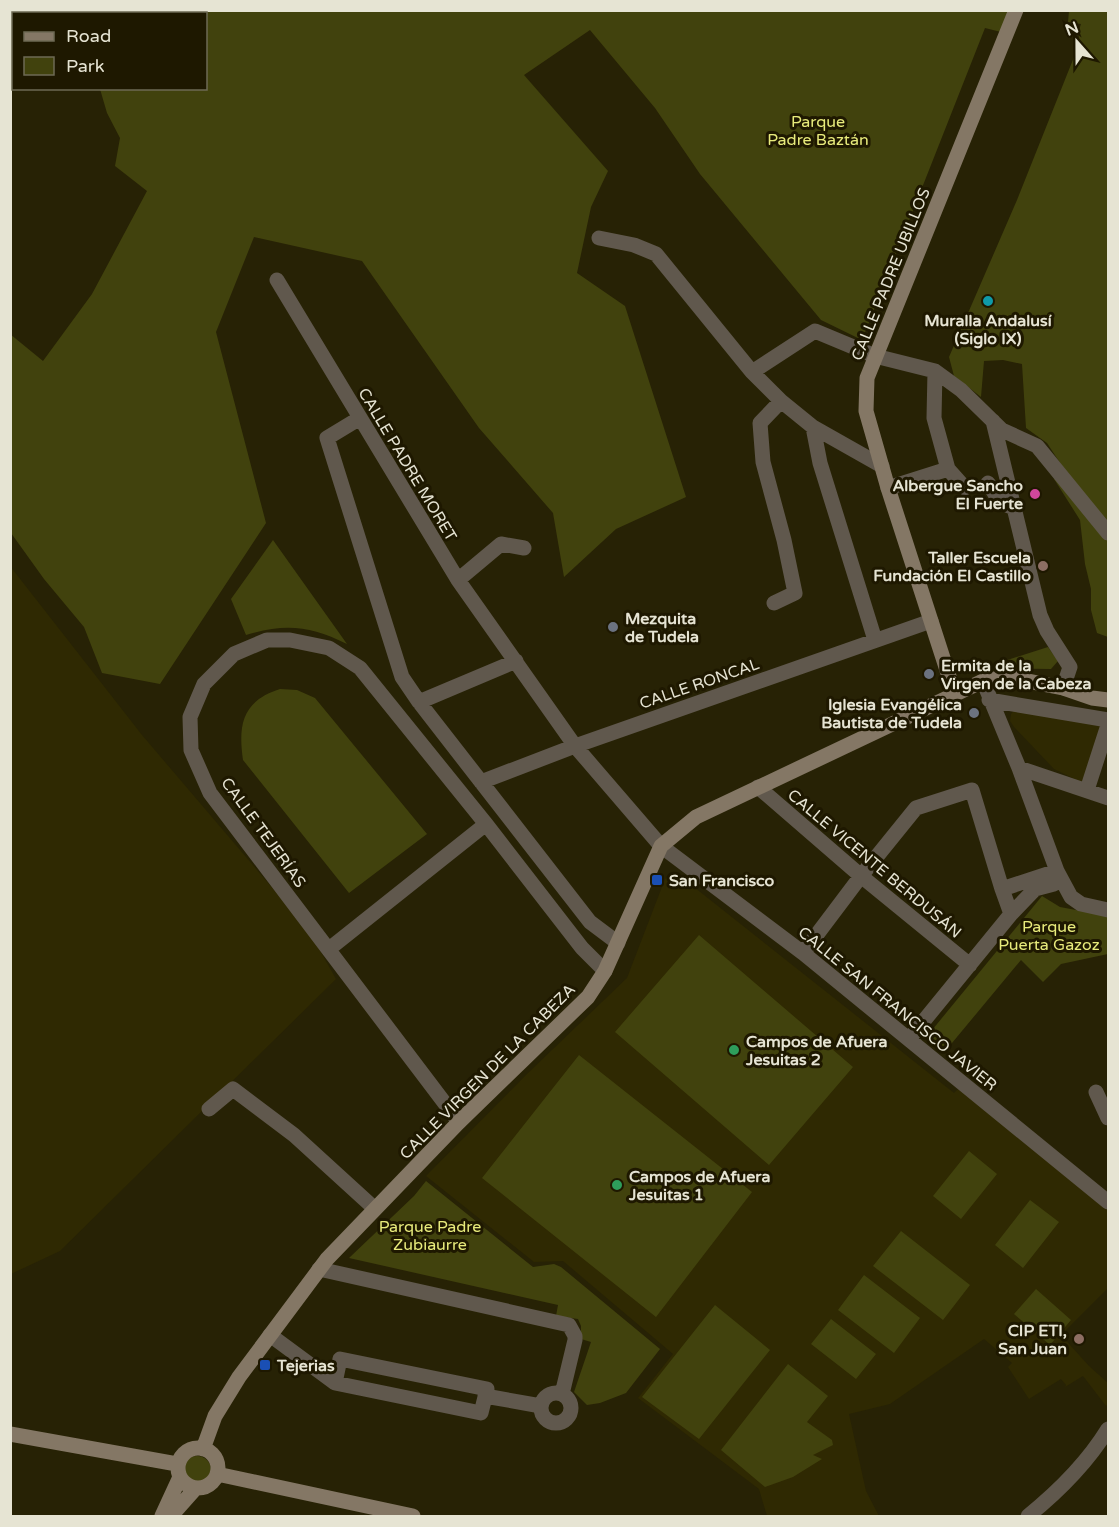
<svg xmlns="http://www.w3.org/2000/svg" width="1119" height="1527" viewBox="0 0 1119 1527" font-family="'Varela Round',sans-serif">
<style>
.built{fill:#2f2902}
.green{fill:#41420d}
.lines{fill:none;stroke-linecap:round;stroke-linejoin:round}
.street{stroke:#60584d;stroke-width:15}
.secondary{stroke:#847765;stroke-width:15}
.culture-dot{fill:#0f9aa8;stroke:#1e1800;stroke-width:2}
.hotel-dot{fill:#d1479c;stroke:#1e1800;stroke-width:2}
.education-dot{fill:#8d6e63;stroke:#1e1800;stroke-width:2}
.worship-dot{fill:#6b7280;stroke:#1e1800;stroke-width:2}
.transit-dot{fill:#1a4fb4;stroke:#1e1800;stroke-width:2}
.leisure-dot{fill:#2e9e5b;stroke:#1e1800;stroke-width:2}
.labels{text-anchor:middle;stroke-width:6;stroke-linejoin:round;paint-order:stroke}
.park-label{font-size:16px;fill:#e8eb7b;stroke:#1e1800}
.street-label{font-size:16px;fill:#e6e4d3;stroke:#1e1800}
.poi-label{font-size:16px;font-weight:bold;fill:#e6e4d3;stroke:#1e1800;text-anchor:start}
</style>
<rect width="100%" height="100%" fill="#272205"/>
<!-- built -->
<path class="built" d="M 10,566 L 142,735 L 309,931 L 336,979 L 60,1251 L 11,1274 Z
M 1015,709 L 1103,723 L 1083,783 L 1054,769 L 1014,727 L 1010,721 L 1011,714 Z
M 675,872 L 954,1093 L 958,1089 L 1108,1208 L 1108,1288 L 1061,1335 L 1089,1366 L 1108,1383 L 1108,1404 L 1106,1406 L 1083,1376 L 1065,1387 L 1066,1385 L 1061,1379 L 1029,1399 L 1008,1367 L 1012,1363 L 984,1339 L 890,1404 L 849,1414 L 866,1491 L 879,1516 L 767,1516 L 759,1489 L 638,1398 L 673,1354 L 563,1261 L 534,1262 L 426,1176 L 527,1074 L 627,978 L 665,879 Z"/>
<!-- green -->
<path class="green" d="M 99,11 L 1016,11 L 1005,33 L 985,28 L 862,340 L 821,320 L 700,174 L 655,108 L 590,30 L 524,75 L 608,171 L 591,207 L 577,273 L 625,306 L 686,497 L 616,529 L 564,577 L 553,513 L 479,428 L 362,261 L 254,237 L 216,332 L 266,523 L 160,684 L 102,673 L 84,627 L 44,579 L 11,533 L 10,334 L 43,361 L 92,294 L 147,191 L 115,166 L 120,138 L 107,113 L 100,89 L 206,88 L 206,14 L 99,14 Z
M 1069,11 L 1108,11 L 1108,637 L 1097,633 L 1091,610 L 1091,589 L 1085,564 L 1080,520 L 1054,479 L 1068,475 L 1047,443 L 1026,428 L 1022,364 L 1003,360 L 984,361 L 981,397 L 954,376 L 949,357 L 1017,200 L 1080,42 L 1078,33 L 1081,24 L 1068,22 Z
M 273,540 L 347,644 C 310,626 286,623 246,635 L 231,599 Z
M 1048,647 L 1058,661 L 1051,669 L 989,668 L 995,664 Z
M 280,689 L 297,690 L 315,698 L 427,834 L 349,893 L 243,760 C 238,725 242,701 280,689 Z
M 1042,896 L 1060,907 L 1108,916 L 1108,954 L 1061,964 L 1043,982 L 1021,960 L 947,1049 L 928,1035 Z
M 699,935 L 853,1067 L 769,1165 L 615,1032 Z
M 579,1055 L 752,1192 L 656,1317 L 482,1178 Z
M 969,1151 L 997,1174 L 961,1219 L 933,1196 Z
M 426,1181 L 533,1267 L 554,1264 L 561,1267 L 660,1349 L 626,1393 L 600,1403 L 587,1405 L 574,1392 L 591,1342 L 581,1339 L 581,1326 L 578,1319 L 556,1316 L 558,1305 L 349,1258 L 414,1196 Z
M 1030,1200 L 1059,1222 L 1023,1268 L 995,1245 Z
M 901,1231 L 970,1285 L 943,1320 L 873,1266 Z
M 864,1275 L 920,1318 L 894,1353 L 838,1310 Z
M 1036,1289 L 1071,1320 L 1050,1345 L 1014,1314 Z
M 715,1305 L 770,1350 L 699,1439 L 642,1397 Z
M 831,1319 L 876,1354 L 856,1379 L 811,1344 Z
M 788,1364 L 828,1396 L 807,1422 L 832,1440 L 833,1445 L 813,1455 L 822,1459 L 793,1477 L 765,1487 L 721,1450 Z
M183 1470a14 14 0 1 1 28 0a14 14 0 1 1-28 0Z"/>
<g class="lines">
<!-- street -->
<path class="street" d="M 599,238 L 634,245 L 656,254 L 752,372 L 781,401 L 813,427 L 882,466
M 277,280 L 458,580 L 575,746 L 661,846 L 803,953 L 1108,1202
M 935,371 L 934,418 L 948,469 L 965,488
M 752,372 L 815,331 L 875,356 L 935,371 L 961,390 L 1002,430 L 1037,446 L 1108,533
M 360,418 L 327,438 L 402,677 L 419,702 L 590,922 L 618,943
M 993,421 L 1040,615 L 1047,631 L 1070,667 L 1063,688
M 813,427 L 820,463 L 875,640
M 988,483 L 1000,502 L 1014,508
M 888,488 L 948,469
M 458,580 L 501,544 L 524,548
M 774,603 L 795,593 L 784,540 L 763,462 L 760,423 L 781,401
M 983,681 L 1019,768 L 1057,871 L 1071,897 L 1081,904 L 1108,910
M 989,700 L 1108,720
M 419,702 L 516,661
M 1019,768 L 1108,798
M 481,782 L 575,746 L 931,621
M 758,787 L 861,876 L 970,965
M 1087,790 L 1108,725
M 1002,889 L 1057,871
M 329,949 L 486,824
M 803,953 L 861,876 L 916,808 L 972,790 L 1002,889 L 1011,914
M 909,1039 L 1011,914 L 1035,889 L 1054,884 L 1057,879 L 1057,871
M 1096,1092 L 1108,1118
M 209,1109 L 233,1089 L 294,1135 L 374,1208
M 459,1122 L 210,793 L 191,750 L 190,717 L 204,684 L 234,654 L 267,640 L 290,640 L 329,648 L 360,668 L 486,824 L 582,948 L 605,971
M 319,1269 L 569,1325 L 575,1336 L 575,1340 L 562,1394
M 270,1335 L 335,1383
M 340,1359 L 487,1389 L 481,1413 L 335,1383 Z
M541 1408a15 15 0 1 1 30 0a15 15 0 1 1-30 0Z
M 485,1396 L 541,1406
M 1028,1516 C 1059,1491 1087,1463 1108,1429"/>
<!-- secondary -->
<path class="secondary" d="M 955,695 L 888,488 L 866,411 L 867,378 L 1016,10
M 10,1434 L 177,1464
M178 1468a20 20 0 1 1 40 0a20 20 0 1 1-40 0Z
M 203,1449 L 215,1416 L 239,1377 L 327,1259 L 459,1122 L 588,997 L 605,971 L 661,846 L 696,817 L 983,681 L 1007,677 L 1063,688 L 1092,698 L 1108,700
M 217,1474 L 413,1516
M 162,1516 L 180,1477
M 171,1516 L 195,1489"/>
</g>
<!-- markers -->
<circle class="culture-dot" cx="988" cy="301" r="6"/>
<circle class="hotel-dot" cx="1035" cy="494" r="6"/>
<g class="education-dot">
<circle cx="1043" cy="566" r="6"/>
<circle cx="1079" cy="1339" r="6"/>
</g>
<g class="worship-dot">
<circle cx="613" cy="627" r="6"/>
<circle cx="929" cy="674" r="6"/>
<circle cx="974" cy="713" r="6"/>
</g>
<g class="transit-dot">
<rect x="651" y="874" width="12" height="12" rx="3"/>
<rect x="259" y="1359" width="12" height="12" rx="3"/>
</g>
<g class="leisure-dot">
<circle cx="734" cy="1050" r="6"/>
<circle cx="617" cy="1185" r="6"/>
</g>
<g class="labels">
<!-- park labels -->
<g class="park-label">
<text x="818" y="127">Parque<tspan x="818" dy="18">Padre Baztán</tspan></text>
<text x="1049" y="932">Parque<tspan x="1049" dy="18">Puerta Gazoz</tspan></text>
<text x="430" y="1232">Parque Padre<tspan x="430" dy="18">Zubiaurre</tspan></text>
</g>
<!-- street labels -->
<g class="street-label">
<text transform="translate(890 274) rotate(-68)" y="6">CALLE PADRE UBILLOS</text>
<text transform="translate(408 464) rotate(59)" y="6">CALLE PADRE MORET</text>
<text transform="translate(699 683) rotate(-19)" y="6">CALLE RONCAL</text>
<text transform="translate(264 832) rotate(54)" y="6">CALLE TEJERÍAS</text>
<text transform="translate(875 863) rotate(40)" y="6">CALLE VICENTE BERDUSÁN</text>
<text transform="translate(898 1008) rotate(39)" y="6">CALLE SAN FRANCISCO JAVIER</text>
<text transform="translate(487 1071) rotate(-45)" y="6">CALLE VIRGEN DE LA CABEZA</text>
</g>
<!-- poi labels -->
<g class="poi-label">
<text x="988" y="326" text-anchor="middle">Muralla Andalusí<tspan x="988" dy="18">(Siglo IX)</tspan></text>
<text x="1023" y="491" text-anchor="end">Albergue Sancho<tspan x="1023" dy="18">El Fuerte</tspan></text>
<text x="1031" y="563" text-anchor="end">Taller Escuela<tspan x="1031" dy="18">Fundación El Castillo</tspan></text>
<text x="625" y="624">Mezquita<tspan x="625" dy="18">de Tudela</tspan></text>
<text x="941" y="671">Ermita de la<tspan x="941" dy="18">Virgen de la Cabeza</tspan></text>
<text x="962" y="710" text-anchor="end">Iglesia Evangélica<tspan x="962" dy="18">Bautista de Tudela</tspan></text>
<text x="669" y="886">San Francisco</text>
<text x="746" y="1047">Campos de Afuera<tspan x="746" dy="18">Jesuitas 2</tspan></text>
<text x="629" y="1182">Campos de Afuera<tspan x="629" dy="18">Jesuitas 1</tspan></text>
<text x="1067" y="1336" text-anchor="end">CIP ETI,<tspan x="1067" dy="18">San Juan</tspan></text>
<text x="277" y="1371">Tejerias</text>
</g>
</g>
<!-- border -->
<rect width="1119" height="1527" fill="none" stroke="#e6e4d3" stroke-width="24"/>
<!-- legend -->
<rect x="12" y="12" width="195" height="78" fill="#1e1800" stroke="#6e6a54" stroke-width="1.5"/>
<rect x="24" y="32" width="30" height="9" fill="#847765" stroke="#6e6a54" stroke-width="1.5"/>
<text x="66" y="42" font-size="18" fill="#e6e4d3">Road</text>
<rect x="24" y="57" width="30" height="18" fill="#41420d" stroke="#6e6a54" stroke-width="1.5"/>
<text x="66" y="72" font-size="18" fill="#e6e4d3">Park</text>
<!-- north arrow -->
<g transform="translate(1077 42) rotate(339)" stroke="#1e1800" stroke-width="4.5" paint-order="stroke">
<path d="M0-4.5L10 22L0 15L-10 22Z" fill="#e6e4d3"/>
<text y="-9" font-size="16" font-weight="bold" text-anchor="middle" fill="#e6e4d3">N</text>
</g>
</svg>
